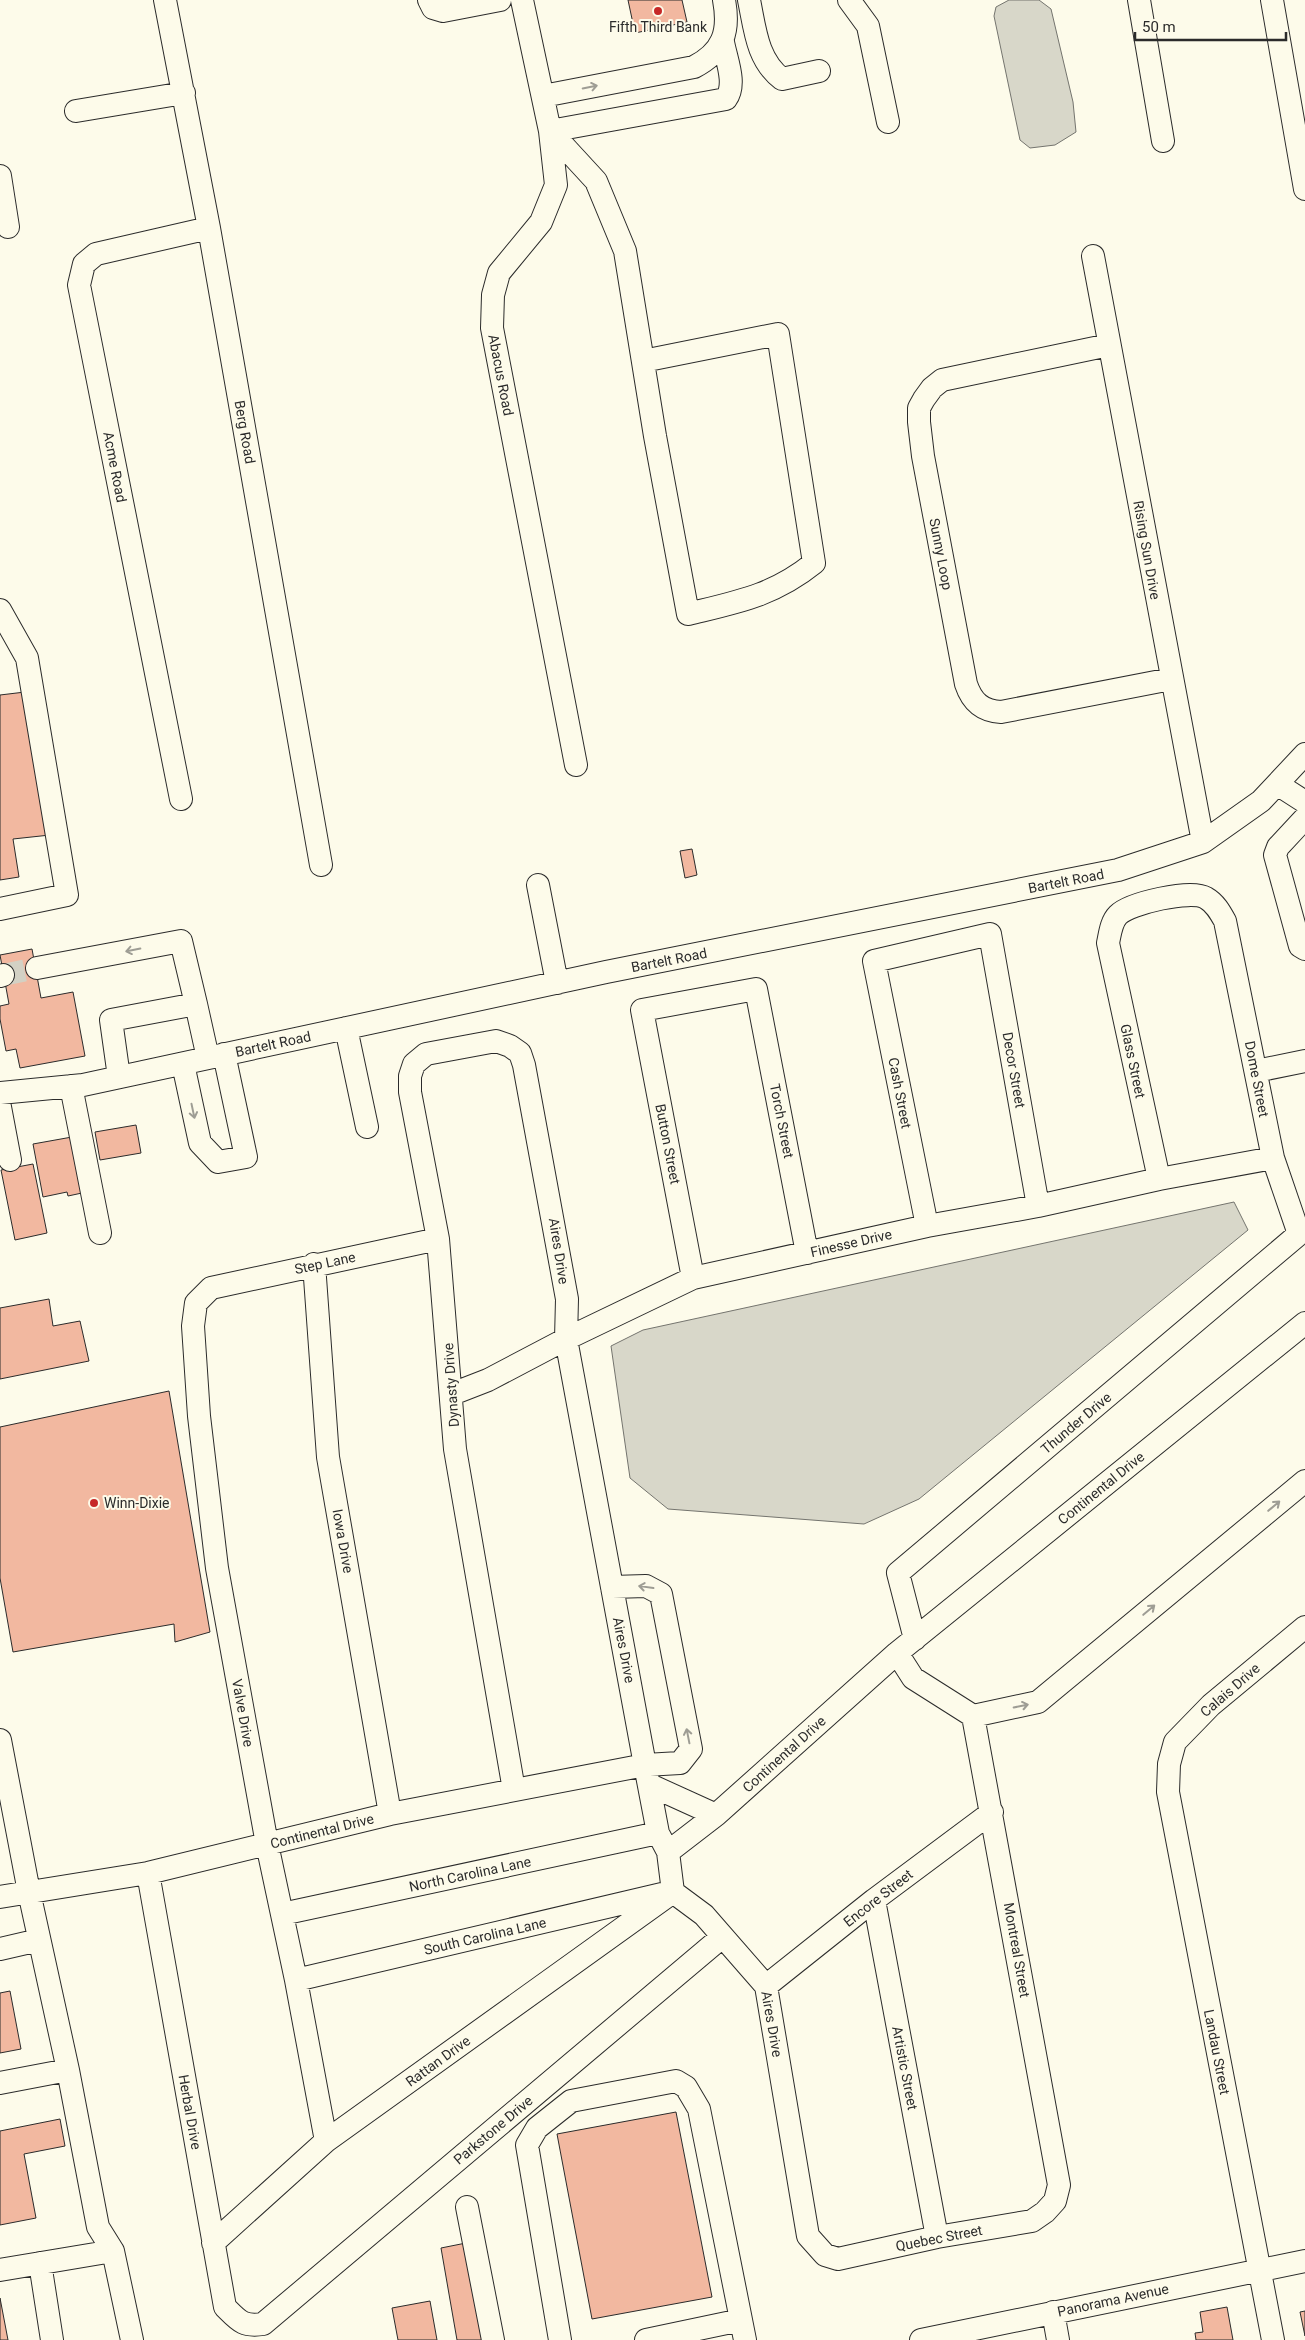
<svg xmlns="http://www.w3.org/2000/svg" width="1305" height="2340" viewBox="0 0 1305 2340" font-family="Roboto,sans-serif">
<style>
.water{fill:#d8d7c9;stroke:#74746e}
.building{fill:#f2b8a0;stroke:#2b2b2b}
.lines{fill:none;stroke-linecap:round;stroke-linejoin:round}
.minor-tunnel{stroke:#d3d1c4;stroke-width:22;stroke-dasharray:22 11;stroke-linecap:butt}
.minor-casing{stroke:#2b2b2b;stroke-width:24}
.minor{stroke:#fdfbea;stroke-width:22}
.oneway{stroke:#9e9d94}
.poi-dot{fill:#c62828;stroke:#fdfbea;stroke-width:2}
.labels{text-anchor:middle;stroke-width:4;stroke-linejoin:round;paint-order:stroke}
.poi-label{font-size:14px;fill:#2b2b2b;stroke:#fdfbea}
.street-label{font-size:14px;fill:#2b2b2b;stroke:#fdfbea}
</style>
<rect width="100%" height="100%" fill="#fdfbea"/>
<!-- water -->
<path class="water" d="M 1009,0 L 1039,0 L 1051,9 L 1073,102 L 1076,132 L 1055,145 L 1030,148 L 1020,140 L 994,16 L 996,7 Z
M 1234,1202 L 1248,1230 L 919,1499 L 864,1524 L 668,1509 L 630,1478 L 611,1346 L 643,1330 Z"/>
<!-- building -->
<path class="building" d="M 628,0 L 682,0 L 687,22 L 635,33 Z
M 25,692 L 50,835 L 13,839 L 19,877 L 0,880 L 0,695 Z
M 692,849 L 697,875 L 685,878 L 680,851 Z
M 32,949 L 41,998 L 73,992 L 85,1056 L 20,1068 L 16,1049 L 6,1051 L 0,1019 L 0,1006 L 9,1004 L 0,955 Z
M 136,1125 L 141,1153 L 100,1160 L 95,1132 Z
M 72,1137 L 82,1193 L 68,1196 L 67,1192 L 43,1197 L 33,1144 Z
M 33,1164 L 47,1233 L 15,1240 L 1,1170 Z
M 49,1299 L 53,1326 L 80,1321 L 89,1361 L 0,1379 L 0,1308 Z
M 169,1391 L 210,1632 L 175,1642 L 174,1624 L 13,1652 L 0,1578 L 0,1427 Z
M 10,1991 L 21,2049 L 0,2053 L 0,1993 Z
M 676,2112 L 712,2297 L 592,2319 L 557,2134 Z
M 60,2119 L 65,2146 L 24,2154 L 36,2218 L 0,2225 L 0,2131 Z
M 466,2243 L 483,2340 L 457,2340 L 441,2248 Z
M 0,2298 L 8,2340 L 0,2340 Z
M 430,2301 L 437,2340 L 398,2340 L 392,2308 Z
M 1227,2307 L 1233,2340 L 1196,2340 L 1195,2333 L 1203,2332 L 1200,2312 Z
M 1305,2311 L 1305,2336 L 1300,2312 Z"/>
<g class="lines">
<!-- minor-tunnel -->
<path class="minor-tunnel" d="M 3,975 L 37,968"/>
<defs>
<path id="minor" d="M 165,0 L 209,228 L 321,865
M 429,0 L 433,8 L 443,11 L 500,0
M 522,0 L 550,131 L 556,185 L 541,222 L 499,273 L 493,295 L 492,328 L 576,765
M 749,0 C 755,29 757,60 782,79 L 819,71
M 849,0 L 868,26 L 888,122
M 1139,0 L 1163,141
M 1272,0 L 1305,189
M 543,96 L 694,67 C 723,52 730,32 724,0
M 76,111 L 184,93
M 550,131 L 596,181 L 625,251 L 655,436 L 688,614 C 737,602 773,596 814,563 L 778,334 L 643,361
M 550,131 L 726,99 C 737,84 726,59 723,42
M 0,176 L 8,227
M 1093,256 L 1203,842
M 1109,345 L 942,380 L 932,388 L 924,399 L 919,408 L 919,422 L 923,456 L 966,684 C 972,702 982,711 1001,712 L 1171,679
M 0,610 L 27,658 L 67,895 L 0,909
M 1277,784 L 1305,802
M 181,799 L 79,285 L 84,264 L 96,254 L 209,228
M 1305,818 L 1278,847 L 1275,855 L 1300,946 L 1305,949
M 538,885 L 557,983
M 37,968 L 181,941 L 196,1004 L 111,1020 L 119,1077
M 0,976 L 3,975
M 196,1004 L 208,1058
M 346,1028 L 367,1127
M 183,1064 L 200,1143 L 218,1162 L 246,1157 L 224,1054
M 1256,1071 L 1305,1061
M 71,1086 L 100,1233
M 0,1093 L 83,1085 L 606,972 L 1118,870 L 1203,842 L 1261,801 L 1305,754
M 0,1107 L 10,1160
M 1159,1179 L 1108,943 C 1110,934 1111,922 1118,915 C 1130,903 1191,889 1206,898 C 1215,903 1220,912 1225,921 L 1273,1158 L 1299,1234
M 927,1226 L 874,961 L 990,934 L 1038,1206
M 314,1264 L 328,1457 L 390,1814
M 693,1278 L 642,1010 L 756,989 L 807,1253
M 452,1394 L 488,1380 L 566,1339 L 693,1278 L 927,1226 L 1038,1206 L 1159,1179 L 1273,1158
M 915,1639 L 898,1573 L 1305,1229
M 897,1653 L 913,1678 L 973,1716 L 1038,1702 L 1305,1481
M 0,1740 L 29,1892 L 68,2070
M 650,1785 L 716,1815
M 514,1790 L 455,1449 L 438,1239 L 410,1092 L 410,1076 L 414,1064 L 426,1054 L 496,1041 L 510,1046 L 520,1053 L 524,1065 L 567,1299 L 566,1339 L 645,1765 L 658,1833 L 668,1852 L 673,1892 L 704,1915 L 766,1986 L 808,2236 L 825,2255 L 838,2259 L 937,2237 L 1032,2221 L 1045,2212 L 1055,2201 L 1059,2185 L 973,1716
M 668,1852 L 716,1815 L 897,1653 L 1305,1323
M 148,1873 L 225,2307 C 239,2321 243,2327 263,2324 L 722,1937
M 0,1897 L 148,1873 L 390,1814 L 645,1765 L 680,1763 L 691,1749 L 661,1594 L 646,1586 L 612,1587
M 874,1900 L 937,2237
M 282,1914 L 658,1833
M 0,1949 L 39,1940
M 296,1980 L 662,1894
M 766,1986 L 874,1900 L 992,1812
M 0,2083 L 68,2070 L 98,2227 L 113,2251
M 326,2141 L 296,1980 L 267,1844 L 217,1568 L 199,1416 L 193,1326 L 196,1303 L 211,1288 L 438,1239
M 467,2207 L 493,2340
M 213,2243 L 326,2141 L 673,1892
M 40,2263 L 52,2340
M 0,2270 L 113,2251 L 132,2340
M 1053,2312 L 1058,2340
M 560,2340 L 527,2145 L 537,2128 L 571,2101 L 676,2081 L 686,2087 L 699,2109 L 745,2340
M 646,2340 L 741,2320
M 921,2340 L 1305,2261
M 1273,2340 L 1168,1792 L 1169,1764 L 1175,1742 L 1211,1705 L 1305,1627"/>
</defs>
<!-- minor casing -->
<use href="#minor" class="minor-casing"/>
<!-- minor -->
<use href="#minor" class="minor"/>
</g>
<!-- one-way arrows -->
<defs><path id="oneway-shaft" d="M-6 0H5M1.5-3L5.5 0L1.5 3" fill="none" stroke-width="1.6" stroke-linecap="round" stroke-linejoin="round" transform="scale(1.25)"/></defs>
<g class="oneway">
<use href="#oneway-shaft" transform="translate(590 87) rotate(-11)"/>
<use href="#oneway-shaft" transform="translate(133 950) rotate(169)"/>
<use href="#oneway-shaft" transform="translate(193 1111) rotate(78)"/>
<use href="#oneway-shaft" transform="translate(1274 1506) rotate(-40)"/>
<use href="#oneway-shaft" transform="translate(646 1587) rotate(-172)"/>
<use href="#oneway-shaft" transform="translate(1149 1610) rotate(-40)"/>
<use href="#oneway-shaft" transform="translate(1021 1706) rotate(-12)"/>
<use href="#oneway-shaft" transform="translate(688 1736) rotate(-101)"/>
</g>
<!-- markers -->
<g class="poi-dot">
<circle cx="658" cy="11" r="5"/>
<circle cx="94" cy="1503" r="5"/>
</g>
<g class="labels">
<!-- poi labels -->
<g class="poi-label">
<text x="658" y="32">Fifth Third Bank</text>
<text x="104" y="1508" text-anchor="start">Winn-Dixie</text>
</g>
<!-- street labels -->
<g class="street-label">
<text transform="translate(501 375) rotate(79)" y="5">Abacus Road</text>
<text transform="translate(245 432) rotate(80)" y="5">Berg Road</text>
<text transform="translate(115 467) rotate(79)" y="5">Acme Road</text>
<text transform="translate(1147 550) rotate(80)" y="5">Rising Sun Drive</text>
<text transform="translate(941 554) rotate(79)" y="5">Sunny Loop</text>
<text transform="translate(1066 881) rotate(-11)" y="5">Bartelt Road</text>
<text transform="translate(669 960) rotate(-11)" y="5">Bartelt Road</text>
<text transform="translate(273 1044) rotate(-12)" y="5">Bartelt Road</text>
<text transform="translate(1133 1061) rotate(78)" y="5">Glass Street</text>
<text transform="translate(1014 1070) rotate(80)" y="5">Decor Street</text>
<text transform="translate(1257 1079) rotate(79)" y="5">Dome Street</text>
<text transform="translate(900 1093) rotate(79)" y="5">Cash Street</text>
<text transform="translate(782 1121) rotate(79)" y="5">Torch Street</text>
<text transform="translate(668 1144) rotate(79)" y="5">Button Street</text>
<text transform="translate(851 1243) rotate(-13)" y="5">Finesse Drive</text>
<text transform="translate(559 1251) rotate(81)" y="5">Aires Drive</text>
<text transform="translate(325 1263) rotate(-12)" y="5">Step Lane</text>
<text transform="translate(451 1385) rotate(-94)" y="5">Dynasty Drive</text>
<text transform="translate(1076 1423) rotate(-40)" y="5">Thunder Drive</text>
<text transform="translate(1101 1488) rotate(-39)" y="5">Continental Drive</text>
<text transform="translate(343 1541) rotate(80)" y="5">Iowa Drive</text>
<text transform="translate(624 1650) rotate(79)" y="5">Aires Drive</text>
<text transform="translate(1230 1690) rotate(-41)" y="5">Calais Drive</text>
<text transform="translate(243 1713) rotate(80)" y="5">Valve Drive</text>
<text transform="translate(784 1754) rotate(-42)" y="5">Continental Drive</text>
<text transform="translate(322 1831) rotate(-14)" y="5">Continental Drive</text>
<text transform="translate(470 1874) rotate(-12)" y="5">North Carolina Lane</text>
<text transform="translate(878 1898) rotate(-38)" y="5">Encore Street</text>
<text transform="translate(485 1936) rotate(-13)" y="5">South Carolina Lane</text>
<text transform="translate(1017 1950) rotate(80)" y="5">Montreal Street</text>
<text transform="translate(772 2024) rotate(80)" y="5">Aires Drive</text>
<text transform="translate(1217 2052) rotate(79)" y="5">Landau Street</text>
<text transform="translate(438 2061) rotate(-36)" y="5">Rattan Drive</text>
<text transform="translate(905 2068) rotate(79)" y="5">Artistic Street</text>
<text transform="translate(190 2112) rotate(80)" y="5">Herbal Drive</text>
<text transform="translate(493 2130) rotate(-40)" y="5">Parkstone Drive</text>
<text transform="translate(939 2238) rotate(-11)" y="5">Quebec Street</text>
<text transform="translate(1113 2300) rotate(-12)" y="5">Panorama Avenue</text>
</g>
</g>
<!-- scale -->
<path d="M1135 32v8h151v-8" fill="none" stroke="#2b2b2b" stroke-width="2.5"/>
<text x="1142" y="32" font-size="15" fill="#2b2b2b" stroke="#fdfbea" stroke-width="4" paint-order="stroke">50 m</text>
</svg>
